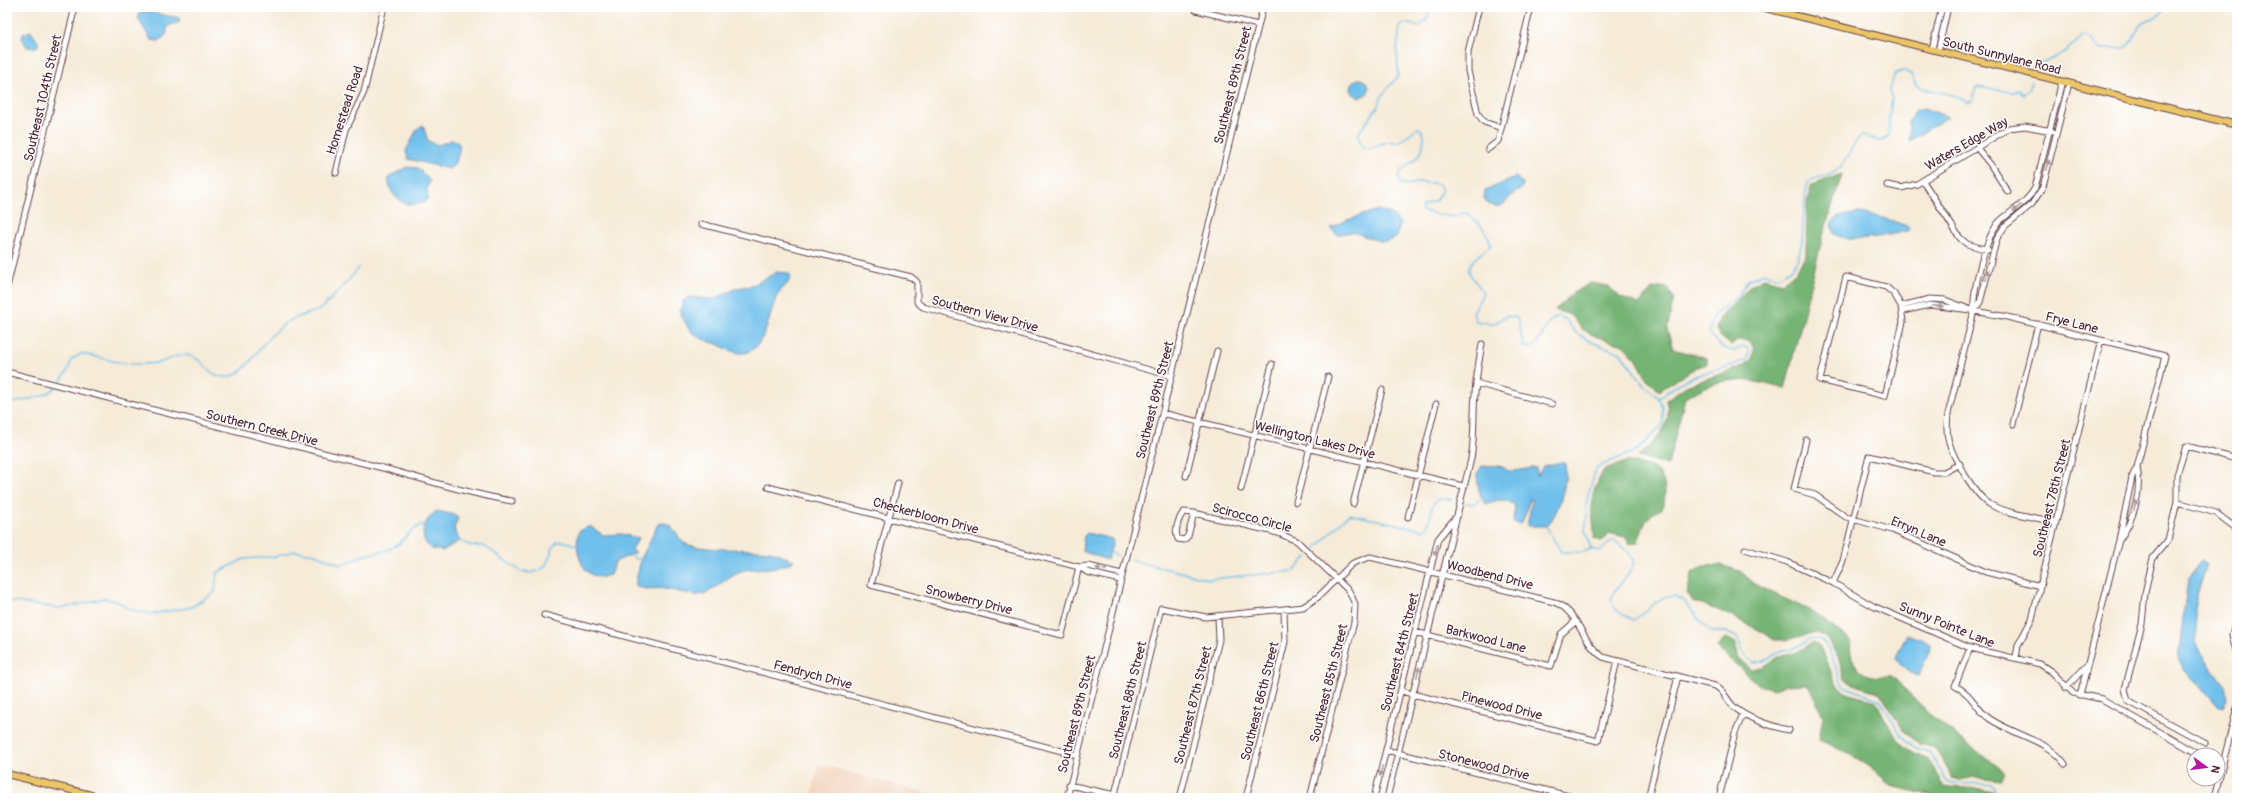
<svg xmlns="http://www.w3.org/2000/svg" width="2244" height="805" viewBox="0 0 2244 805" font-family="Pangolin,sans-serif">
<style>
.built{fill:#f2d4be}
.forest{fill:#76b474;stroke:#606a50}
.water{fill:#6fc0eb;stroke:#5c708b}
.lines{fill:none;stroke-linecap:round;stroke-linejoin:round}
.stream{stroke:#6fc0eb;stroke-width:1.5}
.minor-casing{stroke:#643e45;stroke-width:7}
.major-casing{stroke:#643e45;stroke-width:8}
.minor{stroke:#fff;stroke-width:5}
.major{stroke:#eac669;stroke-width:6}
.oneway{fill:#ae9aa0}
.labels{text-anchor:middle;stroke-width:3;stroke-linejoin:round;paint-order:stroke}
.street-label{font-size:13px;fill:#4a1f2b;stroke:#fff}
</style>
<rect width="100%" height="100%" fill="#fff"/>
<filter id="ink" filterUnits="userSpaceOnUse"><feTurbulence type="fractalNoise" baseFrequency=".025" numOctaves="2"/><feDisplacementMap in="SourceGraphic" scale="8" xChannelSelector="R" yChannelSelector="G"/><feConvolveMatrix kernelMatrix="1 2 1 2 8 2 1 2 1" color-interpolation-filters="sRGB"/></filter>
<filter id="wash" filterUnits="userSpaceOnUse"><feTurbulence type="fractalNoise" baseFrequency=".012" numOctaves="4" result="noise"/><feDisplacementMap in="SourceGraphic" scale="16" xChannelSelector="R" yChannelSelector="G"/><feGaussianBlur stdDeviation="0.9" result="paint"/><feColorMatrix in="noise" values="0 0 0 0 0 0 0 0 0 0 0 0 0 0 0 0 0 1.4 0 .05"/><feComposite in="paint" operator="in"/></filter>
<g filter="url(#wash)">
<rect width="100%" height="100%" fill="#f6ebd8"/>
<!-- built -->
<path class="built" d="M 819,764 L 944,798 L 811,798 Z"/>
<!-- forest -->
<path class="forest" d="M 1842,174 L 1823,236 L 1785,389 C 1743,377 1722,375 1685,398 L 1668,465 L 1638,457 C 1655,439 1674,427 1666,400 L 1686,386 L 1744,366 L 1752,359 L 1754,349 L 1749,341 L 1737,340 L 1731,345 L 1721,337 L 1716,330 L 1719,319 L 1751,285 L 1764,278 L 1782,283 L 1795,273 L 1806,255 L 1807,202 L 1811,185 Z
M 1590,283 L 1609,286 L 1620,297 L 1639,304 L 1652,289 L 1667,287 L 1674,298 L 1667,329 L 1673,349 L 1707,358 L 1707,364 L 1695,368 L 1659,391 L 1647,379 L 1637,360 L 1623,345 L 1595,336 L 1582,329 L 1571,315 L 1555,310 L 1573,293 Z
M 1627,461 C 1634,463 1645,464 1651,467 C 1667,475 1667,495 1662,509 C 1646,514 1643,527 1638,542 L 1630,544 L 1625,537 L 1608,533 L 1602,541 L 1594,539 C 1595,528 1592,518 1591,507 C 1591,496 1598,481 1603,471 Z
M 1720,565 L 1740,571 L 1756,585 L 1815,613 L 1851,641 C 1848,655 1856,673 1872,676 C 1878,677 1886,676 1892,676 L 1936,720 L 2005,772 L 2001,780 L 1975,777 L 1960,780 L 1952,778 L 1935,748 L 1919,744 L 1904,731 L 1880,693 L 1853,684 L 1844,678 L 1838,657 L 1827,639 L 1817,632 L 1787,640 L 1774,640 L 1763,632 L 1720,611 L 1693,601 L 1687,593 L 1692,573 L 1703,566 Z
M 1725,638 L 1735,643 L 1739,659 L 1752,670 L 1762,667 L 1775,658 L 1797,652 L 1814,642 C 1831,654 1829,682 1842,690 C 1851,696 1866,698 1876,701 C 1888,725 1899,750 1927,758 L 1945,786 C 1961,789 1977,787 1993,791 L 1996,798 L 1943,798 L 1890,786 C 1872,763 1845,752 1819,740 L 1823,716 L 1808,684 L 1785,685 L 1774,689 L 1758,685 L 1717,647 Z"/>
<!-- water -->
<path class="water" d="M 143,11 L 179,18 L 180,22 L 168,26 L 166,35 L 159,41 L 151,40 L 139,20 L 138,14 Z
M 31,31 L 38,42 L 38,46 L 34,48 L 27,47 L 22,38 L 23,34 Z
M1351 88a9 9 0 1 1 18 0a9 9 0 1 1-18 0Z
M 1924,108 L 1948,117 L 1909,141 L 1909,122 L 1916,110 Z
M 423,125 L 428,141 L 438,145 L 452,140 L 457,141 L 460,146 C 458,155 457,164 449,169 L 408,159 L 406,151 L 417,129 Z
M 407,167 L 418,168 L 430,181 L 427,188 L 428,199 C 411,214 386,197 389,177 Z
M 1516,177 L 1523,184 C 1522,190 1519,190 1515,193 C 1503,202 1505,210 1488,204 L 1484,198 L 1485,191 Z
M 1378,210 L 1392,214 L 1400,223 L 1397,237 C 1382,248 1368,235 1351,232 C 1346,232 1342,235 1336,234 L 1331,228 L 1347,220 Z
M 1860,213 L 1887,219 L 1907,226 L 1909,229 L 1908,231 C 1889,235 1851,244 1834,234 L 1832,223 L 1839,216 Z
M 777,272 L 789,273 L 791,277 C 789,285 780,289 777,296 C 769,313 765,356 739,353 C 731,352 724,347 717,344 C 693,336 691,335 680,312 L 683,301 L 689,297 L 714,299 L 737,288 L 751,286 Z
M 1562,462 L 1565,464 C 1568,480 1559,516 1546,526 L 1527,526 L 1532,499 L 1530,499 L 1523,521 L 1520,524 L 1513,522 L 1515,506 C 1506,497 1497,500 1485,504 C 1479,492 1473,478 1482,466 C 1490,466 1503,464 1508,471 C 1518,472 1530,467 1536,468 L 1538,476 L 1543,466 Z
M 437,511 L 456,515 L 458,518 L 454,529 L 460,541 L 442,551 L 432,549 C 416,538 424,519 437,511 Z
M 665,523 C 676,526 677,540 688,545 C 715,551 742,548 769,551 C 779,552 784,558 794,560 C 778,572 760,566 741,571 C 726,576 713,594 698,595 C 688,595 675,590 665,589 C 654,587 645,592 635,585 L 641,559 L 658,524 Z
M 590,526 L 603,535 L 621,534 L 639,538 L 632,549 L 635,553 L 615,562 L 610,575 C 606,575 604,578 601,577 C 580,576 574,548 579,531 Z
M 1087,533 L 1112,539 L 1113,543 L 1107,560 L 1082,551 L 1084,536 Z
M 2201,561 L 2206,564 L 2196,595 L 2196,643 L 2201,653 L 2225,686 L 2227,699 L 2223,707 L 2217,705 C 2205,689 2187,676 2178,659 L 2188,578 Z
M 1907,634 L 1922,639 L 1931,645 L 1919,676 C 1911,675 1899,664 1896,657 Z"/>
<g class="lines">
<!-- stream -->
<path class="stream" d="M 1430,7 L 1428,18 L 1419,27 L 1406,23 L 1400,26 L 1397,50 L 1398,76 L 1383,94 L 1377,108 L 1360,131 C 1358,136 1360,143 1363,148 C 1379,150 1380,139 1399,142 L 1417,128 L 1421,129 L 1424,135 C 1424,141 1423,148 1420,154 C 1415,164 1392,169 1401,184 L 1409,185 L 1420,182 L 1439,184 L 1442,190 L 1436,200 L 1422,206 L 1422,211 L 1451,217 L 1465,213 C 1477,219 1488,232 1491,245 C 1484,252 1464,263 1470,274 C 1474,281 1480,286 1483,293 L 1473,313 L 1476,321 L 1493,324 L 1507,316 L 1516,317 C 1523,328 1520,337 1524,347 C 1543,351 1541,322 1558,316 L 1566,320 L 1575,332 L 1591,342 L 1621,353 L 1643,384 L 1659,398 L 1663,408 L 1663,424 L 1639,449 L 1596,468 L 1586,504 L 1587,516 L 1585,530 L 1591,549 L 1600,551 L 1611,542 L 1615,541 L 1629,553 L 1634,562 C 1631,584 1585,600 1634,620 L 1662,598 L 1674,596 L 1684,601 L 1707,629 L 1713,632 L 1726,632 L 1738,638 L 1743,654 L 1753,663 L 1762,662 L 1776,653 L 1792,649 L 1813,638 C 1831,637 1836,673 1843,686 L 1880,700 L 1901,735 L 1916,748 L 1929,752 L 1947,781 C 1962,787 1975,781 1991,784 L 2001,798
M 2037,66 L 2066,52 L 2084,35 L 2091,37 L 2101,49 L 2124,48 L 2128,46 L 2141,24 L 2157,16 L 2166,7
M 59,384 L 68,370 L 72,359 L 81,354 C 100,356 118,365 137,364 C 144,364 154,364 161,362 C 170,360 177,354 187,355 C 206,358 207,377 225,377 C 243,377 253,356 263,345 C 268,338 276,332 282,326 C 292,317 305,315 317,311 C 323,309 356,273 359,267
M 1659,398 C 1669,391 1678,383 1690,378 C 1709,370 1730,369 1747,359 L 1749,351 L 1746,347 C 1741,346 1739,349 1734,350 C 1723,351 1713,340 1709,331 L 1714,315 L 1737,297 L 1748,280 L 1764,273 L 1778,277 C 1783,274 1790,271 1793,267 C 1808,246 1800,207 1808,182 C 1819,174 1830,180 1841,166 C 1849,157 1852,143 1862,135 C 1874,137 1879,147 1889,135 L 1889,117 L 1892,99 L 1889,90 L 1895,74 L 1903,71 L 1911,74 L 1916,85 L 1922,88 L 1957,96 L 1968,103 L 1973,100 L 1976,87 L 2014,92 L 2019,90 L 2023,94 L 2029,90 L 2032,82
M 7,405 C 24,398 43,400 56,387
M 1466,503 L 1474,504 L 1482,498
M 1546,526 L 1561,552 L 1583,552 L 1591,549
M 459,540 L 471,546 L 484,546 L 522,572 L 527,571 L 527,573 C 553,572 545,556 557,542 L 563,541 L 578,546
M 1316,548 L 1349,514 L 1424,530 C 1437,518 1423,493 1452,500
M 1110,553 L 1118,555
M 631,555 L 636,559 L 641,559
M 1132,559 L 1138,562 L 1209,579 L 1294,571 L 1307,557
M 7,601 L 58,608 L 73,606 L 105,598 L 121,603 L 128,609 L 152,614 L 192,607 L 215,592 L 217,573 L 244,559 L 274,557 L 295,551 L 315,554 L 342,565 L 362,556 L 388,550 L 400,543 L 411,531 L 421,525 L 424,526"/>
</g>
</g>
<g filter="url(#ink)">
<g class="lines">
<defs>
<path id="minor" d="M 1479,7 L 1468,52 L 1468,71 L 1478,114 L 1484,122 L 1501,128
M 1196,10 L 1258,25
M 1932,49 L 1942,7
M 1938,51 L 1948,7
M 1977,148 L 1990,164 L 2008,192
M 1488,149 L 1498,141 L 1531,7
M 336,173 L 346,130 L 364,92 L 384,7
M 1923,181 L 1960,238 L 1967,244 L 1988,250
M 1887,185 L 1901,188 L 1917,184 L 2009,128 L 2025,126 L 2052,131
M 701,224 L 911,277 L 917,282 L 917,302 L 923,307 L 1171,376
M 1846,277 L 1886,287 L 1894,294 L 1901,306 L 1903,322 L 1885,396 L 1820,380 Z
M 7,287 L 75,7
M 1901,306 L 1930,299 L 1945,300 L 1974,311 L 2003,316 L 2165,356 L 2137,467 L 2132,477 L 2119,540 L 2080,695
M 1903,311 L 1930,305 L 1971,310
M 1974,311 L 1980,302 L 1997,238 L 2005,226 L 2032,204 L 2043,187 L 2069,83
M 7,372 C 124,403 242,432 359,462 C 410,474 461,493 512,501
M 1476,383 L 1552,404
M 1162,413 L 1463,486
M 2013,424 L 2038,324
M 1806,440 L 1794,489 L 1815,495 L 1846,517 L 1892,530 L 1986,572 L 2040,586
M 1186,476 L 1217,351
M 898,483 L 871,585 L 1062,635 L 1079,567
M 768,487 L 1079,567 L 1087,572 L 1120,580
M 1241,489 L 1272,364
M 1296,502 L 1328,377
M 2177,502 L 2216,513 L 2237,529
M 1353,504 L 1382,390
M 1194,513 L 1188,536 L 1184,540 L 1178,539 C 1174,532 1178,518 1184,512 L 1194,513 L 1278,533 L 1297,541 L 1349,591 L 1355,604 L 1354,622 L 1310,798
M 1408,517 L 1436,404
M 2056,522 C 2037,518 2008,514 1991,505 C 1976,497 1953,458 1949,442 C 1946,433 1947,424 1948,414 L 1974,311 C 1972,291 1986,235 2000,221 C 2012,210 2027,203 2035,188 L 2062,81
M 2120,539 C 2134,519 2142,492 2137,467
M 1745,549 L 1787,562 L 1833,583 L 1873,606 L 1970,648 L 2040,664 L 2052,672 L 2073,693 L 2102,699 L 2200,755
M 1079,567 L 1088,566 L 1122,574
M 1833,583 L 1843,561 L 1869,456 L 1934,472 L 1944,472 L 1960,464
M 544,615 L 1077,755
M 2237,616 L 2232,635 L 2237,655
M 1415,632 L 1551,666 L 1561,634 L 1576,621
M 1970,648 L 1955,686 C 1974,695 1974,708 1990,719 C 2014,735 2048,740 2065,764
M 2016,658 L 2018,645 L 2032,619 L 2101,340
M 2066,688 L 2087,665
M 1401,691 L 1598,741 L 1617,661
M 2205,743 L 2128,701 L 2125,689 L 2142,624 L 2145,593 L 2153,558 L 2168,540 L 2177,502 L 2177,475 L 2186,446 L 2237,459
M 1386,750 L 1577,798
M 1069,785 L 1129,798
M 1067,798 L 1263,7
M 1114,798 L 1161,608 L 1206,617 L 1303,607 L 1318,597 L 1353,563 L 1370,557 L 1554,602 C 1580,612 1581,643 1603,657 L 1715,686 C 1724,690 1726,699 1733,706 C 1745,718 1773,727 1789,730
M 1180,798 L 1219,640 L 1218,616
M 1246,798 L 1285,642 L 1284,609
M 1374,798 L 1438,539 L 1455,518
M 1387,798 L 1471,459 C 1475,437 1473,416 1475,394 C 1476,377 1479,361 1482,344
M 1648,798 L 1678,676
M 1719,798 L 1735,733 L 1743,714
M 2214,798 L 2237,708"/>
<path id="major" d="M 1761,7 L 2237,125
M 7,774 L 103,798"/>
</defs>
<!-- minor casing -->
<use href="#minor" class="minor-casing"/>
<!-- major casing -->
<use href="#major" class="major-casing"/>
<!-- minor -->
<use href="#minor" class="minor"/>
<!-- major -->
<use href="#major" class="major"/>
</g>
<!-- one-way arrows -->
<defs><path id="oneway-solid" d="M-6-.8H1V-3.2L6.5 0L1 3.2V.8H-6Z"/></defs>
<g class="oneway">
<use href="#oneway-solid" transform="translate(2048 165) rotate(-76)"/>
<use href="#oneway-solid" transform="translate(2017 208) rotate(141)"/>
<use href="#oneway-solid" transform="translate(1987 275) rotate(-76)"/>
<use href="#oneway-solid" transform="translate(1938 306) rotate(5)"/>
<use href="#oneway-solid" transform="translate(2135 505) rotate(-76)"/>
<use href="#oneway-solid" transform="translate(1436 550) rotate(104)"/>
<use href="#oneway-solid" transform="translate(1101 569) rotate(-167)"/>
<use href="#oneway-solid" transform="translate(1418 672) rotate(-76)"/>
<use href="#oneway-solid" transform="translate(1381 771) rotate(104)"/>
</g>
</g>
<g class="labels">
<!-- street labels -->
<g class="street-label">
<text transform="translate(2002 55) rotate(14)" y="5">South Sunnylane Road</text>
<text transform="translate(1232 85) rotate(-76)" y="5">Southeast 89th Street</text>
<text transform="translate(42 98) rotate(-77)" y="5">Southeast 104th Street</text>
<text transform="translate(344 110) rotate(-72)" y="5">Homestead Road</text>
<text transform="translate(1966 143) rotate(-30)" y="5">Waters Edge Way</text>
<text transform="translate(985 313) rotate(15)" y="5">Southern View Drive</text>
<text transform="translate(2072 322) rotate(14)" y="5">Frye Lane</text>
<text transform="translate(1154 400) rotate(-76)" y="5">Southeast 89th Street</text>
<text transform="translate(262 427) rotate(14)" y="5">Southern Creek Drive</text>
<text transform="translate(1315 439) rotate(14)" y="5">Wellington Lakes Drive</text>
<text transform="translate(2051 498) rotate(-76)" y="5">Southeast 78th Street</text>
<text transform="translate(926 515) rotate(15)" y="5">Checkerbloom Drive</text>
<text transform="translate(1252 517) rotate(15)" y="5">Scirocco Circle</text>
<text transform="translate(1919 531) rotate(23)" y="5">Erryn Lane</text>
<text transform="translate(1490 574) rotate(14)" y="5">Woodbend Drive</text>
<text transform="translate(969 599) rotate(14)" y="5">Snowberry Drive</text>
<text transform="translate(1947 624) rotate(22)" y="5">Sunny Pointe Lane</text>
<text transform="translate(1486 638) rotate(14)" y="5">Barkwood Lane</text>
<text transform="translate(1399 652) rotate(-76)" y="5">Southeast 84th Street</text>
<text transform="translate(813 674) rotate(15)" y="5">Fendrych Drive</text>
<text transform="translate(1328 683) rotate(-76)" y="5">Southeast 85th Street</text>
<text transform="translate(1127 700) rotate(-76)" y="5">Southeast 88th Street</text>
<text transform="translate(1259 701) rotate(-76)" y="5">Southeast 86th Street</text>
<text transform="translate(1192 705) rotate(-76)" y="5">Southeast 87th Street</text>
<text transform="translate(1502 705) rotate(14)" y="5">Pinewood Drive</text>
<text transform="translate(1076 714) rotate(-76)" y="5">Southeast 89th Street</text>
<text transform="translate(1484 764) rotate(14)" y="5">Stonewood Drive</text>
</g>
</g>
<!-- margin -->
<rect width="2244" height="805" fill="none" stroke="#fff" stroke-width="24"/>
<!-- north arrow -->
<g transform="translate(2206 767) rotate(104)"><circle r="19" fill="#ffffff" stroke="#b7a5aa"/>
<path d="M0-3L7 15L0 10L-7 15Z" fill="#b5179e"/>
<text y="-6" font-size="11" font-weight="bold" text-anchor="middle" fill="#4a1f2b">N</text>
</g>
</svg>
